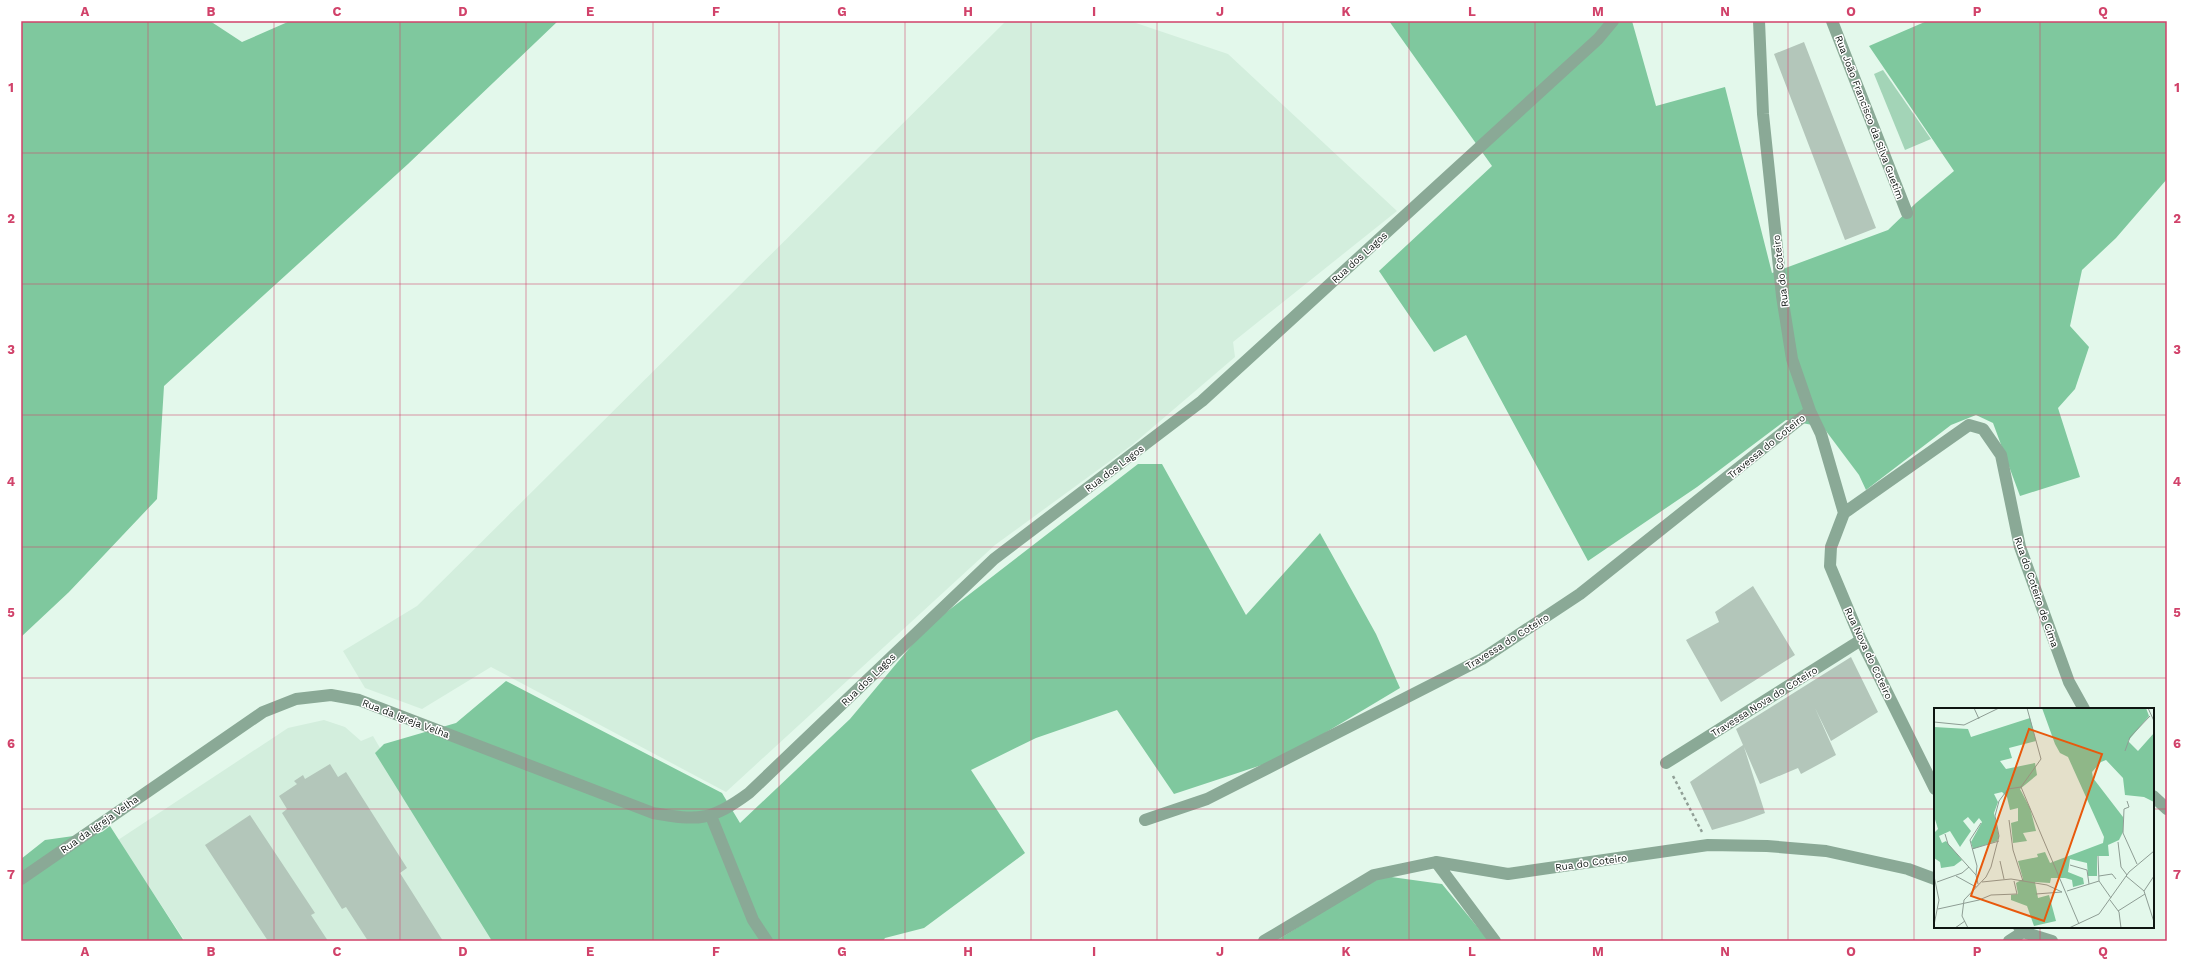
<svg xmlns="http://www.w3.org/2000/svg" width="2188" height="962" viewBox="0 0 2188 962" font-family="'Work Sans',sans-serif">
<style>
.built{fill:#d3eedd}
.green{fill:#a3d4b7}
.forest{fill:#7fc89e}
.building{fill:#b3c6ba}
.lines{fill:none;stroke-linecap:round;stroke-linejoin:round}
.path{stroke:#909f96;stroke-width:2.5;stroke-dasharray:3 3;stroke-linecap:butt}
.minor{stroke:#8aa996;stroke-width:12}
.grid{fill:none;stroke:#d1426a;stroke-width:1;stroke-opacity:0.55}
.labels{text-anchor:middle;stroke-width:3;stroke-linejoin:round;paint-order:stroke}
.street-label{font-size:10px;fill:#0e1511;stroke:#fff}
.inset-road{fill:none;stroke:#8e9d94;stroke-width:1}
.view{fill:#e8590c;fill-opacity:0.15;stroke:#e8590c;stroke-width:2}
.inset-edge{fill:none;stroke:#0e1511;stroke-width:2}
.neatline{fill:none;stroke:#d1426a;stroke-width:1.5}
.grid-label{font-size:13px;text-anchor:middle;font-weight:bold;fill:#d1426a}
</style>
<rect width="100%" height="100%" fill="#e3f8eb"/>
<!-- built -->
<path class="built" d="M 1006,21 L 1130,21 L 1228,54 L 1397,211 L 1233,342 L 1235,357 L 1132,445 L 995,545 L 726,792 L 491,667 L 422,709 L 365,688 L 343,651 L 417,606 Z
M 324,720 L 345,727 L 361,741 L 373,736 L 493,941 L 185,941 L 118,840 L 288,728 Z"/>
<!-- green -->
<path class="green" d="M 1883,70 L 1931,139 L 1905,150 L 1874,74 Z"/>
<!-- forest -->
<path class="forest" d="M 21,21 L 210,21 L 242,42 L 290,21 L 558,21 L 408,164 L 164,386 L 157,499 L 69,592 L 21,637 Z
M 1389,21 L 1632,21 L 1656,106 L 1725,87 L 1772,273 L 1888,230 L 1916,203 L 1954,171 L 1869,46 L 1927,21 L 2167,21 L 2167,179 L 2116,238 L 2082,270 L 2070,326 L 2089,347 L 2075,389 L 2058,408 L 2080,477 L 2020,496 L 1993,423 L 1976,415 L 1951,425 L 1866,490 L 1859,475 L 1823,427 L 1786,420 L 1697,487 L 1588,561 L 1466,335 L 1434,352 L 1379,271 L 1492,166 Z
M 1138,464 L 1162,464 L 1246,615 L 1320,533 L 1376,634 L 1400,688 L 1283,758 L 1174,794 L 1117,710 L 1036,738 L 971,770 L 1025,853 L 924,928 L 885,938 L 883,941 L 492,941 L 375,753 L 384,744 L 456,723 L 506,681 L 722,793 L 740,823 L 850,719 L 927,627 Z
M 110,826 L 184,941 L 21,941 L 21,859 L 45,840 L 102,832 Z
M 1384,876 L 1442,884 L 1489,941 L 1276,941 L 1354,892 Z"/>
<!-- building -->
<path class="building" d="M 1804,42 L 1876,228 L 1845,240 L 1774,54 Z
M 1753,586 L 1795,655 L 1721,702 L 1686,640 L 1719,622 L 1715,612 Z
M 1851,657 L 1878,712 L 1831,741 L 1815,708 L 1836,755 L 1801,774 L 1798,768 L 1760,784 L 1744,747 L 1765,813 L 1743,821 L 1712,830 L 1690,782 L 1743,745 L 1736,729 Z
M 330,764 L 338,777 L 346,772 L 407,868 L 400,873 L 443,941 L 368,941 L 346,907 L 342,909 L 282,813 L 287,809 L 279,796 L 297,784 L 294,781 L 303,775 L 305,779 Z
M 250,815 L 315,913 L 311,915 L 328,941 L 268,941 L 205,845 Z"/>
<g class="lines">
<!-- path -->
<path class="path" d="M 1673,776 L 1702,832"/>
<!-- minor -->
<path class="minor" d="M 1759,21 L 1763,114 L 1782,296 L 1792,359 L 1810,411 L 1821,434 L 1844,513
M 1832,21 L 1907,213
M 1844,513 L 1969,425 L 1983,429 L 2001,455 L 2020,547 L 2069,682 L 2084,709
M 1844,513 L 1831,547 L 1830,566 L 1861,640 L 1935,789
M 1666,763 L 1861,640
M 2153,796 L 2167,809
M 711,816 L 753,920 L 767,941
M 1145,820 L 1207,799 L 1482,659 L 1580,594 L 1810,411
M 1436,862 L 1495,941
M 21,879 L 263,712 L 296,699 L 331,695 L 359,700 L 653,813 C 699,821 711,821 749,793 L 994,559 L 1202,401 L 1598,39 L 1613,21
M 2019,927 L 2023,932 L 2052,941
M 1264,941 L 1374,875 L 1436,862 L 1508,874 L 1708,845 L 1767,846 L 1826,851 L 1908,869 L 1935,879
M 2009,941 L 2023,932"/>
</g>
<!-- grid -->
<path class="grid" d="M 148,21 L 148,941M 274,21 L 274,941M 400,21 L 400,941M 526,21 L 526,941M 653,21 L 653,941M 779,21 L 779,941M 905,21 L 905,941M 1031,21 L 1031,941M 1157,21 L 1157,941M 1283,21 L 1283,941M 1409,21 L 1409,941M 1535,21 L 1535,941M 1662,21 L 1662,941M 1788,21 L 1788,941M 1914,21 L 1914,941M 2040,21 L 2040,709M 21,153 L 2167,153M 21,284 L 2167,284M 21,415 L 2167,415M 21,547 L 2167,547M 21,678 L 2167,678M 21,809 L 1935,809M 2153,809 L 2167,809M 2040,927 L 2040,941"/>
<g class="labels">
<!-- street labels -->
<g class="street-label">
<text transform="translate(1870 117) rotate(69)" y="4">Rua João Francisco da Silva Guetim</text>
<text transform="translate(1359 257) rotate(-42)" y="4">Rua dos Lagos</text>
<text transform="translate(1780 271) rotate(-97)" y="4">Rua do Coteiro</text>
<text transform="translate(1766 446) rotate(-39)" y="4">Travessa do Coteiro</text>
<text transform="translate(1114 468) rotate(-37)" y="4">Rua dos Lagos</text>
<text transform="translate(2037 592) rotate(71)" y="4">Rua do Coteiro de Cima</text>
<text transform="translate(1507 641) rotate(-32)" y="4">Travessa do Coteiro</text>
<text transform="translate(1869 653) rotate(65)" y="4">Rua Nova do Coteiro</text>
<text transform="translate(868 679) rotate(-44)" y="4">Rua dos Lagos</text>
<text transform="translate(1764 701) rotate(-32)" y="4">Travessa Nova do Coteiro</text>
<text transform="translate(406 718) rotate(21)" y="4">Rua da Igreja Velha</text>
<text transform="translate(99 824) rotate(-35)" y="4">Rua da Igreja Velha</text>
<text transform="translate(1591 862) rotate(-8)" y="4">Rua do Coteiro</text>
</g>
</g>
<!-- overview -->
<g transform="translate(1934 708)">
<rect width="220" height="220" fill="#e3f8eb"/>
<path d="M 108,0 L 212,0 L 215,8 L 194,33 L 204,43 L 220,25 L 220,94 L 210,89 L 191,87 L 189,70 L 172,52 L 167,54 L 158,64 L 159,70 L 189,109 L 189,124 L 185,132 L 174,137 L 175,148 L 163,148 L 163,168 L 154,168 L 153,155 L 136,151 L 134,164 L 149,170 L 150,176 L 139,179 L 138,172 L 131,170 L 117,170 L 116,175 L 101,174 L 104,190 L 115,187 L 122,213 L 100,218 L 93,198 L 77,192 L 77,187 L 84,186 L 82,175 L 89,171 L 84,153 L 104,149 L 103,146 L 111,144 L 116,155 L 169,135 L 170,129 L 134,49 L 126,45 L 121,36 ZM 96,10 L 102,33 L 75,40 L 78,50 L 66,53 L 72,61 L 101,55 L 103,67 L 86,81 L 96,100 L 102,123 L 89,125 L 93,133 L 79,135 L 77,115 L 84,113 L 84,100 L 76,102 L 73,89 L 68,84 L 60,86 L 64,94 L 60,105 L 65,129 L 63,133 L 39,141 L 37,134 L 48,114 L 45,110 L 40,116 L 34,109 L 29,113 L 37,123 L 26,139 L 16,123 L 5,128 L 8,135 L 12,133 L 28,152 L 20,158 L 7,160 L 6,154 L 0,150 L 0,125 L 4,121 L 0,108 L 0,19 L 34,21 L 37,29 Z" fill="#7fc89e"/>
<path class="inset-road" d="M 40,0 L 45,11M 214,0 L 220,13M 0,14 L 30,17 L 65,0M 191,43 L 196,29 L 216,8M 87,79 L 145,216M 87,79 L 107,51 L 93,0M 193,93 L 195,99 L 190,101 L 189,125 L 203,156M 75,112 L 79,142 L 89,173M 11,126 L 14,136 L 42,167 L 44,176M 184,134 L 187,159 L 193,167M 38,141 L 65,133M 164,148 L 165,173M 66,153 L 70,171M 136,157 L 153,162 L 155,176M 42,167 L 43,158 L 36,132 L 47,115M 0,168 L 5,192 L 0,217M 22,168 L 42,179M 165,168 L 178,166 L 182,171M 192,168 L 210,183M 220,168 L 210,183 L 220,214M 165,173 L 177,190M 3,174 L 28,165 L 35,159M 48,174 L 77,171 L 113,177 L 128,184M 133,183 L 165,173M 102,186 L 128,184M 176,192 L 185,204 L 187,220M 4,201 L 45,192 L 57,187 L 83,186 L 80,173M 184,203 L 211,186M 21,220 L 31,213M 34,220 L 28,208 L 30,192 L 52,169 L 57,159 L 65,128 L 61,108 L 65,93 L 74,81 L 87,79M 135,220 L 165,206 L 195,164 L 220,143"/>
<path class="view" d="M 95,21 L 168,46 L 110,213 L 37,188 Z"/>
<rect width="220" height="220" class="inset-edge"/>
</g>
<!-- border -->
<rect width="2188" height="962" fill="none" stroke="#ffffff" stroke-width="44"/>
<rect x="22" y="22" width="2144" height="918" class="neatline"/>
<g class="grid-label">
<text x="85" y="16">A</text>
<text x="211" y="16">B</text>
<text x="337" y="16">C</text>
<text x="463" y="16">D</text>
<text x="590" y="16">E</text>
<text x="716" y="16">F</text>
<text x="842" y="16">G</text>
<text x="968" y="16">H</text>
<text x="1094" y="16">I</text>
<text x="1220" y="16">J</text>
<text x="1346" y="16">K</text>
<text x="1472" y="16">L</text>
<text x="1598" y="16">M</text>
<text x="1725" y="16">N</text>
<text x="1851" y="16">O</text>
<text x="1977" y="16">P</text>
<text x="2103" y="16">Q</text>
<text x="11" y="92">1</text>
<text x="2177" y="92">1</text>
<text x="11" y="223">2</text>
<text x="2177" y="223">2</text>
<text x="11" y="354">3</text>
<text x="2177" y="354">3</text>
<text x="11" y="486">4</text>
<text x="2177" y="486">4</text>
<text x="11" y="617">5</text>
<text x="2177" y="617">5</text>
<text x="11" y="748">6</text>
<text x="2177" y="748">6</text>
<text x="11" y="879">7</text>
<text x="2177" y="879">7</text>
<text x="85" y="956">A</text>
<text x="211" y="956">B</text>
<text x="337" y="956">C</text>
<text x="463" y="956">D</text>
<text x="590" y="956">E</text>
<text x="716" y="956">F</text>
<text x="842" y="956">G</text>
<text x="968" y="956">H</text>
<text x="1094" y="956">I</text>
<text x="1220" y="956">J</text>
<text x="1346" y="956">K</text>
<text x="1472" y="956">L</text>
<text x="1598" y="956">M</text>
<text x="1725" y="956">N</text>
<text x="1851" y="956">O</text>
<text x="1977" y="956">P</text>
<text x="2103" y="956">Q</text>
</g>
</svg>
